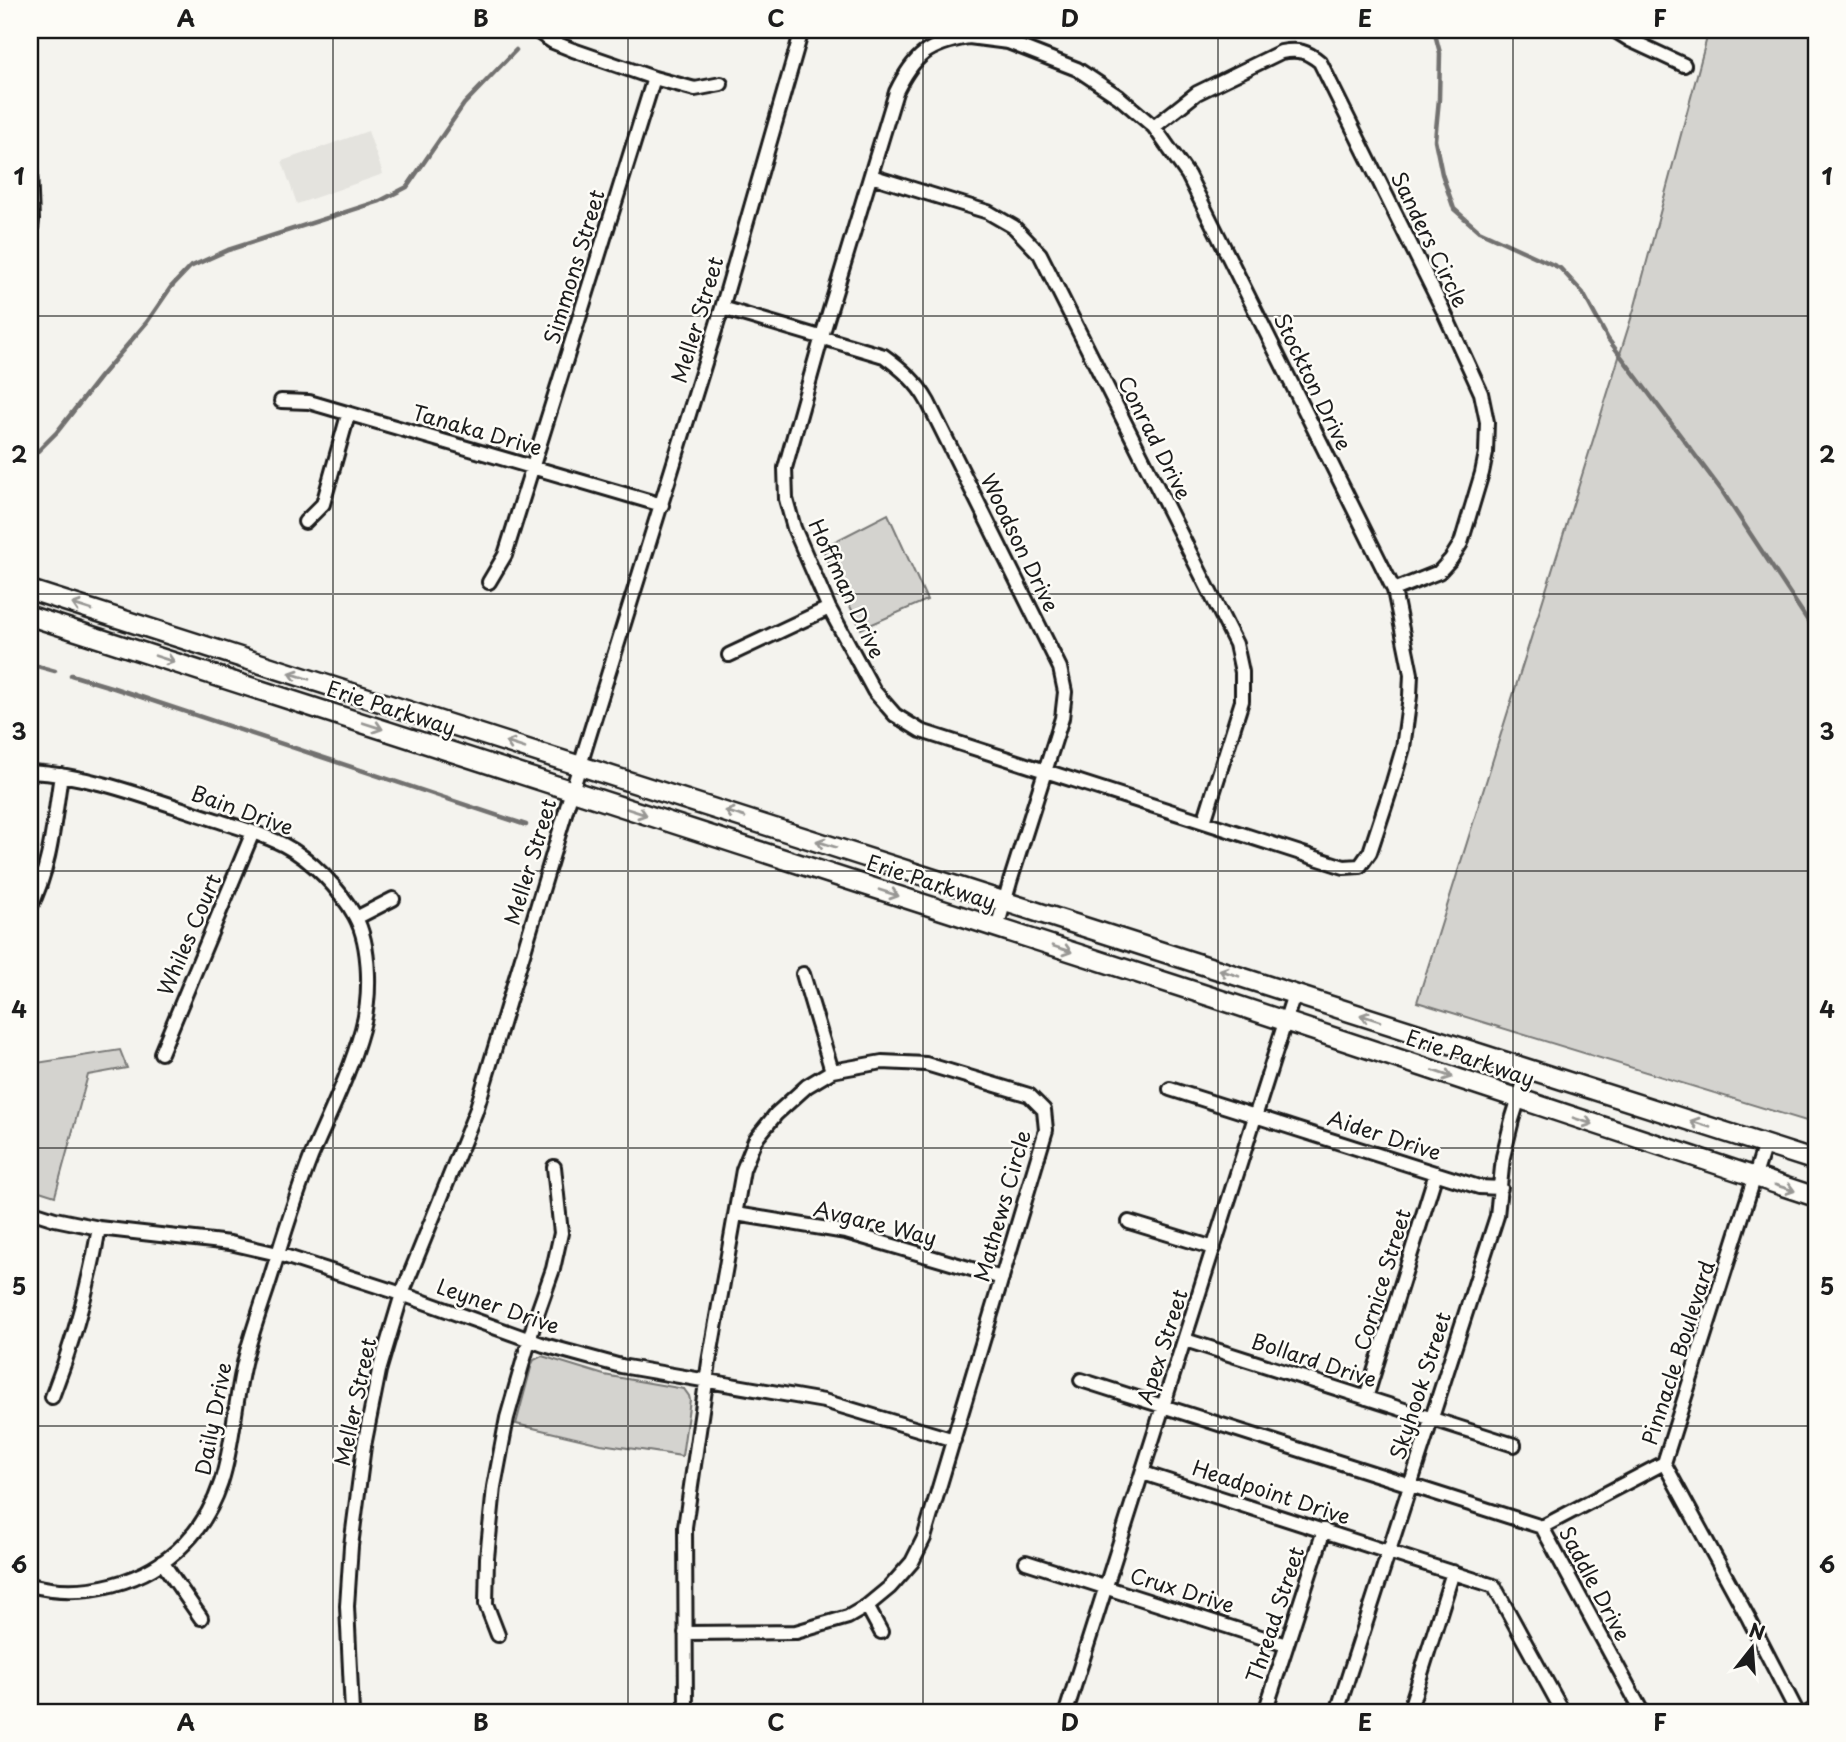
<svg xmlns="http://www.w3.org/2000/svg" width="1846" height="1742" viewBox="0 0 1846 1742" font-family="'Playpen Sans',sans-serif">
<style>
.built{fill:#e4e3de}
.green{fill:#d4d3cf;stroke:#787876;stroke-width:2}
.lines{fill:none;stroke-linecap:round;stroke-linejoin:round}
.stream{stroke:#72716f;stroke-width:4.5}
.minor-casing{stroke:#1c1c1c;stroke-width:18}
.secondary-casing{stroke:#1c1c1c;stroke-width:23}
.minor{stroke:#fdfcf7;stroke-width:12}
.secondary{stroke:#fdfcf7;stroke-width:18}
.oneway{stroke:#989794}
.grid{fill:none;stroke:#1c1c1c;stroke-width:2;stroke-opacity:0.55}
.labels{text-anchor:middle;stroke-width:5;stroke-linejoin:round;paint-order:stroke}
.street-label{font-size:21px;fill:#1c1c1c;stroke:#fdfcf7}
.neatline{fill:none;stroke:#1c1c1c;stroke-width:2.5}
.grid-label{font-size:23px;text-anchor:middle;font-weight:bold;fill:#1c1c1c}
</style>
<rect width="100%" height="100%" fill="#f4f3ee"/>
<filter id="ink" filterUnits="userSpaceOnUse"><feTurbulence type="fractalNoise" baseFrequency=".0143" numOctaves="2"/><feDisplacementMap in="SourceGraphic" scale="14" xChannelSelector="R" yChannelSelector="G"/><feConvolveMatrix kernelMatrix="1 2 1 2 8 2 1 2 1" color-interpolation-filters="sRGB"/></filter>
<g filter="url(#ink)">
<!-- built -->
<path class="built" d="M 368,131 L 383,174 L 297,204 L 282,161 Z"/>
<!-- green -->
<path class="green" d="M 1709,30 L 1816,30 L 1816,1124 L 1417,1002 L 1635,306 Z
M 888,514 L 927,600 L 861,629 L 822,548 Z
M 120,1050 L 127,1068 L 88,1075 L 55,1196 L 30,1188 L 30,1064 Z
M 542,1356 L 604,1375 L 684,1389 L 689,1396 L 690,1400 L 682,1456 L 601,1444 L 516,1424 L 532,1364 L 534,1360 Z"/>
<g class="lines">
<!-- stream -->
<path class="stream" d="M 1434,30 L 1440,53 L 1439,99 L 1435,140 L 1442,174 L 1454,209 L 1479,231 L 1560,268 L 1583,293 L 1608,339 L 1722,491 L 1816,633
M 30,459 L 57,432 L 100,377 L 147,322 L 171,287 L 190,267 L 228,250 L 380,201 L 407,187 L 464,104 L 516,50
M 30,664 L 55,671
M 71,675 L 114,688 L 526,825"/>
<defs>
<path id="minor" d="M 535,30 L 553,42 L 573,50 L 654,78 L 695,89 L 721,84
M 1614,30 L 1630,40 L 1684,65
M 969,37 L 1008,42 L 1077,69 L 1119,97 L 1154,127 L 1188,175 L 1394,590 L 1411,674 L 1410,696 L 1403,748 L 1393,782 L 1370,852 L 1360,866 L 1344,867 L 921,731 L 895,715 L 874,691 L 829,608 L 794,528 L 786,499 L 785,468 L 822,336 L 896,92 C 914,55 928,44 969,37 Z
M 1154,127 L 1197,93 L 1281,52 C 1298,49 1307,51 1320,62 L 1443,310 L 1481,393 L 1487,422 L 1486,453 L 1482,473 L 1461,543 L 1451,559 L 1439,572 L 1394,590
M 30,168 L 32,220 L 30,237
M 871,176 L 988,212 L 1014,227 L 1040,254 L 1236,644 L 1242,672 L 1242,701 L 1204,822
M 722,308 L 884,356 C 902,369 917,382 928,402 L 1060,668 L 1065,692 L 1062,718 L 1010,882 L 997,928
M 281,401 L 309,402 L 662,505
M 305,522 L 323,504 L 348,415
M 489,582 L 505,555 L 654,78
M 729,655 L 829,608
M 30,772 C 94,775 156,801 216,820 C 238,827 263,834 284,845 C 311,859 340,889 355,916 C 371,945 371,998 362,1029 C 350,1073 329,1115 311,1157 C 294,1200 281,1245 267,1289 C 259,1313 250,1338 244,1363 C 229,1427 235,1492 185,1543 C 146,1584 83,1599 30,1585
M 30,908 C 51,867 54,820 61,775
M 356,918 L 393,899
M 803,974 L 832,1071
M 161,1053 L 253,832
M 1170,1089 L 1479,1187 L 1501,1188
M 1765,1144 L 1664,1463 L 1749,1619 L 1797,1712
M 30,1211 L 55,1219 L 99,1228 L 230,1243 L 278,1254 L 402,1294 L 544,1345 L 621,1366 L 824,1401 L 954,1440
M 736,1214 L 846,1232 L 1002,1278
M 1129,1222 L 1214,1248
M 1185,1340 L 1514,1445
M 1081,1380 L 1542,1527 L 1642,1712
M 52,1397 C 73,1343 89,1286 99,1228
M 1366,1398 L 1436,1173
M 1143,1473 L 1494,1586 L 1563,1712
M 1542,1527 L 1664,1463
M 162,1562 L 201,1618
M 1026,1562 L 1286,1645
M 867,1606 L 881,1632
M 685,1633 L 796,1632 L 848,1617 L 867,1606 L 890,1587 L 912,1562 L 924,1538 L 1046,1130 L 1044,1110 L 1029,1095 L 926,1064 L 882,1062 L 832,1071 L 807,1086 L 776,1114 L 755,1140 L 743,1170 L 709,1362 L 685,1527 L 686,1712
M 498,1635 L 486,1604 L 487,1558 L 494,1487 L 507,1418 L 535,1320 L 553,1269 L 561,1233 L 554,1167
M 352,1712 L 347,1606 L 351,1546 L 364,1446 L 379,1371 L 402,1294 L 476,1111 L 567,807 L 722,308 L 802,30
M 1066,1712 L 1294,994
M 1265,1712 L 1324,1530
M 1337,1712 L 1497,1216 L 1503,1157 L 1512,1120 L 1528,1069
M 1409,1712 L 1453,1572
M 1809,1712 L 1816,1709"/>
<path id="secondary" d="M 30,590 L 1816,1161
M 30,616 L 1215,998 L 1816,1197"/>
</defs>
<!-- minor casing -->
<use href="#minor" class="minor-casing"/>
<!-- secondary casing -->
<use href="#secondary" class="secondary-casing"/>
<!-- minor -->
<use href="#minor" class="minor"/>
<!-- secondary -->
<use href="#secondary" class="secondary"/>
</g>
<!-- one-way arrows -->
<defs><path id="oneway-shaft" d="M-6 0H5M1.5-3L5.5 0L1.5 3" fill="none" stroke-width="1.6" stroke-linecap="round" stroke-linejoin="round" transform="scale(1.75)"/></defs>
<g class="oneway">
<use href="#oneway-shaft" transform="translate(82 607) rotate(-162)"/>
<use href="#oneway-shaft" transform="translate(165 659) rotate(18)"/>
<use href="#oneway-shaft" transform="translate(299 676) rotate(-162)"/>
<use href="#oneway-shaft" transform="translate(373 726) rotate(18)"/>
<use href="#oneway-shaft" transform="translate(515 745) rotate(-162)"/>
<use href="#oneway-shaft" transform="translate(637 812) rotate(18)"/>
<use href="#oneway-shaft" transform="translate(735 814) rotate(-162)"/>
<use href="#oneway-shaft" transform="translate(826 844) rotate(-162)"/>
<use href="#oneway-shaft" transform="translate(889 893) rotate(18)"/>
<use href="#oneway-shaft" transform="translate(1062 949) rotate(18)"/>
<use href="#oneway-shaft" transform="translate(1229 973) rotate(-162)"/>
<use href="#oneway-shaft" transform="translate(1370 1018) rotate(-162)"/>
<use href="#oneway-shaft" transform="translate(1443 1074) rotate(19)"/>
<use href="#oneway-shaft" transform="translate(1583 1121) rotate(18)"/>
<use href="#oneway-shaft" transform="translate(1700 1124) rotate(-162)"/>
<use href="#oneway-shaft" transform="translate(1785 1188) rotate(17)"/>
</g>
</g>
<!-- grid -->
<path class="grid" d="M 333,30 L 333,1712M 628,30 L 628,1712M 923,30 L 923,1712M 1218,30 L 1218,1712M 1513,30 L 1513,1712M 30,316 L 1816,316M 30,594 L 1816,594M 30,871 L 1816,871M 30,1148 L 1816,1148M 30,1426 L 1816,1426"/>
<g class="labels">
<!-- street labels -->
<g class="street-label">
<text transform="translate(1429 240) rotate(64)" y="7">Sanders Circle</text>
<text transform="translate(575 267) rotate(-73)" y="7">Simmons Street</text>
<text transform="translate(698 320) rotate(-73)" y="7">Meller Street</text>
<text transform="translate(1312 382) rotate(64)" y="7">Stockton Drive</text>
<text transform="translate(477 431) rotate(16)" y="7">Tanaka Drive</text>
<text transform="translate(1154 438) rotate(63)" y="7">Conrad Drive</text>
<text transform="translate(1019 543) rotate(64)" y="7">Woodson Drive</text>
<text transform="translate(846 589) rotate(65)" y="7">Hoffman Drive</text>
<text transform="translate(391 709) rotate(18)" y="7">Erie Parkway</text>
<text transform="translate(242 811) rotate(20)" y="7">Bain Drive</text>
<text transform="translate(531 862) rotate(-73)" y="7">Meller Street</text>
<text transform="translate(931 883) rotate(18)" y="7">Erie Parkway</text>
<text transform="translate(190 935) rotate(-67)" y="7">Whiles Court</text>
<text transform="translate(1470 1059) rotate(19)" y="7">Erie Parkway</text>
<text transform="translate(1384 1136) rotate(18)" y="7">Aider Drive</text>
<text transform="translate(1003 1206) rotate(-74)" y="7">Mathews Circle</text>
<text transform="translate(875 1224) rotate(14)" y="7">Avgare Way</text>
<text transform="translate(1383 1280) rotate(-73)" y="7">Cornice Street</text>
<text transform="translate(498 1307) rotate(19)" y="7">Leyner Drive</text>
<text transform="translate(1163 1347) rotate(-72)" y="7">Apex Street</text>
<text transform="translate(1679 1353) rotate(-72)" y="7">Pinnacle Boulevard</text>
<text transform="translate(1314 1361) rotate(18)" y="7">Bollard Drive</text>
<text transform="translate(1421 1386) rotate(-72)" y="7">Skyhook Street</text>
<text transform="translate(356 1402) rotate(-78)" y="7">Meller Street</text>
<text transform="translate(214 1419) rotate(-79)" y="7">Daily Drive</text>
<text transform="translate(1271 1493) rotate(18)" y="7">Headpoint Drive</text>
<text transform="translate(1594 1584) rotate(62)" y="7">Saddle Drive</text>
<text transform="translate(1182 1591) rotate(17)" y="7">Crux Drive</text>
<text transform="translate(1276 1615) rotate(-72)" y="7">Thread Street</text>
</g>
</g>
<!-- margin -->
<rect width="1846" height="1742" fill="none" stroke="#fdfcf7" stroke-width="77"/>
<!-- north arrow -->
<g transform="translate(1752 1648) rotate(17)" stroke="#fdfcf7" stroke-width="5" paint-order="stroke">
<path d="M0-5L12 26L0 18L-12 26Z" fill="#1c1c1c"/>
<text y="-10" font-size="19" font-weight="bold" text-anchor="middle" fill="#1c1c1c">N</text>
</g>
<rect x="38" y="38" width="1770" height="1666" class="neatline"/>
<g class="grid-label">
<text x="186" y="27">A</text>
<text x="481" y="27">B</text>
<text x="776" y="27">C</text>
<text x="1070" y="27">D</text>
<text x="1365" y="27">E</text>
<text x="1660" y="27">F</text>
<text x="19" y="185">1</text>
<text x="1827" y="185">1</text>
<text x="19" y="463">2</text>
<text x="1827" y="463">2</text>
<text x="19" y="740">3</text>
<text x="1827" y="740">3</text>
<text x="19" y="1018">4</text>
<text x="1827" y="1018">4</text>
<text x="19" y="1295">5</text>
<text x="1827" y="1295">5</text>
<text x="19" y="1573">6</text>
<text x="1827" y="1573">6</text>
<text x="186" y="1731">A</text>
<text x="481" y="1731">B</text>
<text x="776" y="1731">C</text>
<text x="1070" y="1731">D</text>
<text x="1365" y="1731">E</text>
<text x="1660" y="1731">F</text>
</g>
</svg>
